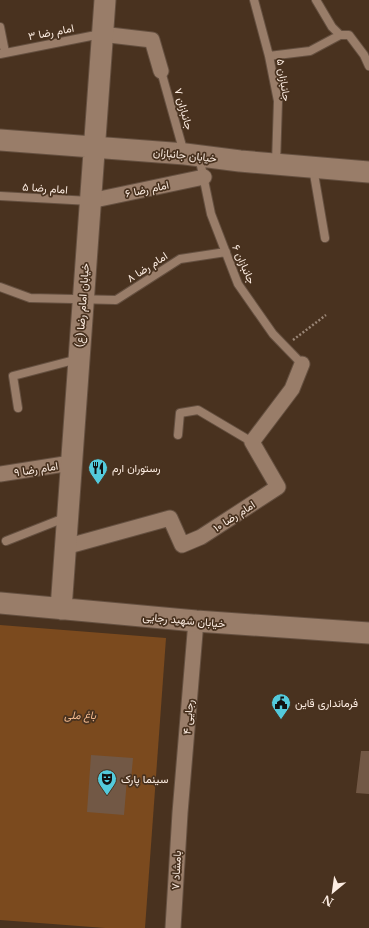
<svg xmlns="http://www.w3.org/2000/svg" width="369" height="928" viewBox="0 0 369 928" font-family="'Libre Baskerville',Vazirmatn,serif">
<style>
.green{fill:#7b4a1e}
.building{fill:#725845}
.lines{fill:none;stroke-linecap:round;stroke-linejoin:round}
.lane-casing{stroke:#655040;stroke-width:10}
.street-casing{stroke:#655040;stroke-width:17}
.secondary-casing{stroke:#655040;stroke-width:23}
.path{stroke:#9a8676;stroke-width:2.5;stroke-dasharray:2 2;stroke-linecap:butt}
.lane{stroke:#997d69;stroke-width:8}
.street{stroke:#997d69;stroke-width:15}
.secondary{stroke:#997d69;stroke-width:21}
.labels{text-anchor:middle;stroke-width:3.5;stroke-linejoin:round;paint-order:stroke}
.street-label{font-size:11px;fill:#fdede2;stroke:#49321f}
.poi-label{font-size:11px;fill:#fdede2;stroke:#49321f;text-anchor:start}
.park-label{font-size:11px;font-style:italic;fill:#f3ba8f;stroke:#49321f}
</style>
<rect width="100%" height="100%" fill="#49321f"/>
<!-- green -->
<path class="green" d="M 0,625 L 166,638 L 145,928 L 105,928 L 0,920 Z"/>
<!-- building -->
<path class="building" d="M 361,751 L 369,751 L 369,794 L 356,793 Z
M 91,755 L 133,758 L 131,780 L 127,779 L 124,815 L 87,812 Z"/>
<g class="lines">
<defs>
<path id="lane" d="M 254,0 L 269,56 L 278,101 L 276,164
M 316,0 L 332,27 L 340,35 L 349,35 L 364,55 L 369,66
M 0,27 L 5,52
M 0,54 L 101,34
M 269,56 L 310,51 L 340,35
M 161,71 L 184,153
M 199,156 L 211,214 L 238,284 L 273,334 L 302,364
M 313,168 L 325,238
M 0,196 L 90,201
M 0,287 L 30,298 L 116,300 L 180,259 L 226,252
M 18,408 L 13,376 L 78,359
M 178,435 L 180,413 L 198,410 L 252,442
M 6,541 L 67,517"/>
<path id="street" d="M 101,34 L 152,40 L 161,71
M 90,201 L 204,177
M 0,474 L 71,463
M 65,547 L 170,518 L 182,545 L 201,537 L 278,487 L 252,442 L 292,389 L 302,364
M 173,928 L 180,813 L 196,621"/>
<path id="secondary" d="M 0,140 L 185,154 L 240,161 L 369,172
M 0,603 L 196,621 L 369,633
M 61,609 L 105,0"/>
</defs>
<!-- lane casing -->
<use href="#lane" class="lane-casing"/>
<!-- street casing -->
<use href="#street" class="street-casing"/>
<!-- secondary casing -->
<use href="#secondary" class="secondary-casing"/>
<!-- path -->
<path class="path" d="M 293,340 L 326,315"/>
<!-- lane -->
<use href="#lane" class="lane"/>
<!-- street -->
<use href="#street" class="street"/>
<!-- secondary -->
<use href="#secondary" class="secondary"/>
</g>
<!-- icons -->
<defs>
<symbol id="restaurant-pin" viewBox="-11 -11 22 30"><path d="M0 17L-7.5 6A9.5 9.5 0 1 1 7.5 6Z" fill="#53cadc" stroke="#49321f"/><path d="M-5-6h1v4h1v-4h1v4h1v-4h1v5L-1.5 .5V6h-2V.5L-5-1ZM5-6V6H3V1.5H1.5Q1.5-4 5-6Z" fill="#111"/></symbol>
<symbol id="civic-pin" viewBox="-11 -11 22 30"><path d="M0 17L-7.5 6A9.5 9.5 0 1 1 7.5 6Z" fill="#53cadc" stroke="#49321f"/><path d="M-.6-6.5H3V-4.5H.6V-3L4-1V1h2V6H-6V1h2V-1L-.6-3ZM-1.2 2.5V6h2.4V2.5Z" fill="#111"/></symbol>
<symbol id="theatre-pin" viewBox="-11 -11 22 30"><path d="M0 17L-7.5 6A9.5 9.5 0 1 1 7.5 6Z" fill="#53cadc" stroke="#49321f"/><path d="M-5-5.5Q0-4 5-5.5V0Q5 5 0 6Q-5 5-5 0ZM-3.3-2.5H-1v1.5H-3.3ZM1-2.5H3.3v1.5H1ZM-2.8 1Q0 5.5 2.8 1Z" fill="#111"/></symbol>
</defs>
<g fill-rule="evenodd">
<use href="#restaurant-pin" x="87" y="457" width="22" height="30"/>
<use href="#civic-pin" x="270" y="692" width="22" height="30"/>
<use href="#theatre-pin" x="96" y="768" width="22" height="30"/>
</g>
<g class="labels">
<!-- street labels -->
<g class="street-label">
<text transform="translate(51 32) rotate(-11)" y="4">امام رضا ۳</text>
<text transform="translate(284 80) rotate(81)" y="4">جانبازان ۵</text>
<text transform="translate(184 109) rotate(74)" y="4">جانبازان ۷</text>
<text transform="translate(185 155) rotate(6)" y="4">خیابان جانبازان</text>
<text transform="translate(45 188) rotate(4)" y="4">امام رضا ۵</text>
<text transform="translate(147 189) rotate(-12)" y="4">امام رضا ۶</text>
<text transform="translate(244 264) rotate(66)" y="4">جانبازان ۶</text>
<text transform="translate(147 267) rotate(-33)" y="4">امام رضا ۸</text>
<text transform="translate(82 305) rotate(-86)" y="4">خیابان امام رضا (ع)</text>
<text transform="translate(36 469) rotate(-9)" y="4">امام رضا ۹</text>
<text transform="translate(234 516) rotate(-33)" y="4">امام رضا ۱۰</text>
<text transform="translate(184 620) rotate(5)" y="4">خیابان شهید رجایی</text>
<text transform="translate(188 717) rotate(-85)" y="4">رجایی ۴</text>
<text transform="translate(176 870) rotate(-87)" y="4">بامشاد ۷</text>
</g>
<!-- poi labels -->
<g class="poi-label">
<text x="112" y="472">رستوران ارم</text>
<text x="295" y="707">فرمانداری قاین</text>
<text x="121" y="783">سینما پارک</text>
</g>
<!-- park labels -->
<g class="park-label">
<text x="80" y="719">باغ ملی</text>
</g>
</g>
<!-- north arrow -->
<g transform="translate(333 892) rotate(209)" stroke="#49321f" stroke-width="3" paint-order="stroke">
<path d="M0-3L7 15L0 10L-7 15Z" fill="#fdede2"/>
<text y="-6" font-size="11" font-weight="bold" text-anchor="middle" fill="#fdede2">N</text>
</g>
</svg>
